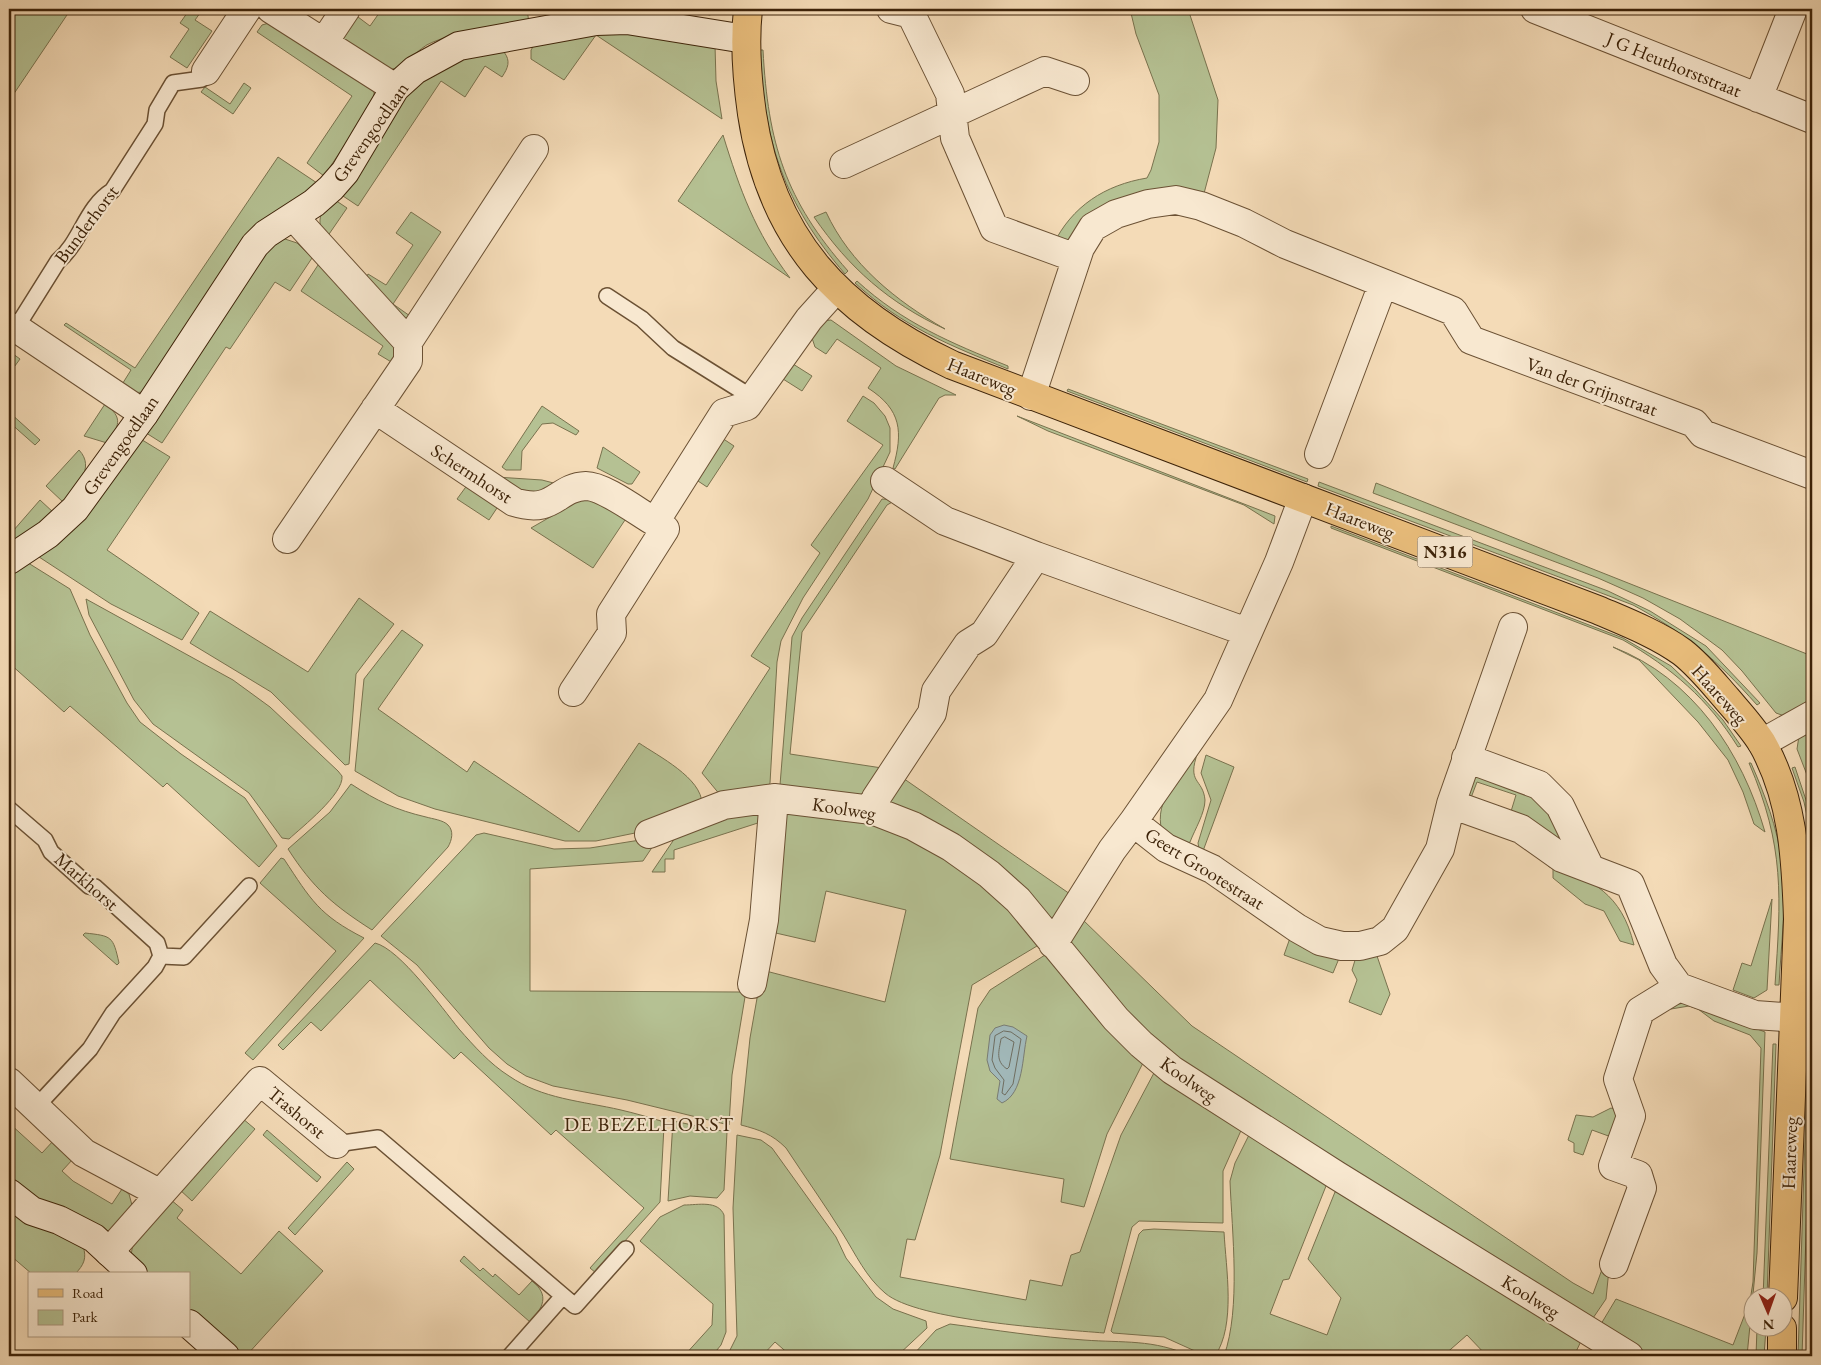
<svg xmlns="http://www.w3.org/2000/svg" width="1821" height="1365" viewBox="0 0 1821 1365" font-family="'EB Garamond',serif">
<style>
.green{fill:#b5c193;stroke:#79724e}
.water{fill:#a1b8b9;stroke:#797c73}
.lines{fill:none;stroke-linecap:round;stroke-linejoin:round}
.shore{stroke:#6f6e61;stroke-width:1}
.lane-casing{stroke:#6b5134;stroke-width:18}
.street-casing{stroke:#6b5134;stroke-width:30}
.secondary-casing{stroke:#3d2309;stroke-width:30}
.primary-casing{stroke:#3d2309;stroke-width:30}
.lane{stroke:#f8e8d0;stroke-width:15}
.street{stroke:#f8e8d0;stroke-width:28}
.secondary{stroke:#f8e8d0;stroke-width:28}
.primary{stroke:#eabe7c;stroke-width:28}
.labels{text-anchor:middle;stroke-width:4;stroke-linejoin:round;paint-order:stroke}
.shield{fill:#f8e8d0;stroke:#755e45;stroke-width:1}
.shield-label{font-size:18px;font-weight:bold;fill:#3d2309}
.street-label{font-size:19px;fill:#3d2309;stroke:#f8e8d0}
.neighbourhood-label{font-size:20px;letter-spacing:1px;fill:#3d2309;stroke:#f8e8d0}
</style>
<rect width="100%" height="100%" fill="#f4dbb7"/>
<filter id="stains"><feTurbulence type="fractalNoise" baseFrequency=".004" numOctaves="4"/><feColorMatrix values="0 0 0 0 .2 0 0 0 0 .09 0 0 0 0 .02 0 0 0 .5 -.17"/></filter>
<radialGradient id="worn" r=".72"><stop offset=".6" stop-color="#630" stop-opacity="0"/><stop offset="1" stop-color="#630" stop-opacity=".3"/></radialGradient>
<!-- green -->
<path class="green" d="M 9,9 L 71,9 L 9,101 Z
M 190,9 L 203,9 L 195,20 L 212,31 L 187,68 L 170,57 L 189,29 L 180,23 Z
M 382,9 L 527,9 L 529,23 C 497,28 463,29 433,42 C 416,48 407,68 388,70 L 344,45 L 342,31 L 354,14 L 370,26 Z
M 678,9 L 718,9 L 710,15 Z
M 1130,9 L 1188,9 L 1218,100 L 1216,148 L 1202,201 L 1182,196 L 1074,246 L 1053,245 C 1072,206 1105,185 1147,178 L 1151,170 L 1159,142 L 1159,95 L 1136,34 Z
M 269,23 L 374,90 L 374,101 L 324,176 L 307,163 L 352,96 L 257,32 L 262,25 Z
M 607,31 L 715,45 L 716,81 L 722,119 L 596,35 L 564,80 L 531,59 L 531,50 L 536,42 Z
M 760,50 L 763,50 C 768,143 785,200 848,271 L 845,274 C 784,203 764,143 760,50 Z
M 504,52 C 511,61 508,68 502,77 L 485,66 L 465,97 L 441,81 L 358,206 L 343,196 L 341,188 L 411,89 L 430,71 L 476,54 Z
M 244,83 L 251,88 L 233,114 L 201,92 L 205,87 L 230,104 Z
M 723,135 C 740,190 755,232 790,278 L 678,201 Z
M 278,157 L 317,183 L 143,392 L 131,393 L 121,386 L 131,370 L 64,325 L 66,323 L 135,368 Z
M 332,198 L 347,208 L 325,240 C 317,219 318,216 332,198 Z
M 411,212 L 441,232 L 393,304 L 410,316 L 404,321 L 366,278 L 368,274 L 386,285 L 413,245 L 396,233 Z
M 826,212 C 850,264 896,301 945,329 C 889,303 849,268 814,217 Z
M 279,237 L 297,243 L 312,258 L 290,291 L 275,282 L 230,349 L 226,347 L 162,443 L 143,431 L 271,243 Z
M 320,262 L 399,347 L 393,363 L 378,354 L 383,346 L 301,291 Z
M 857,281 C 903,323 951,343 1008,366 L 1008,369 C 949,345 903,327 855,283 Z
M 831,320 L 896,366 L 956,395 L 945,395 L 939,398 L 895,469 L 893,468 C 903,432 902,410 868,388 L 881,368 L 837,339 L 826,354 L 815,347 L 812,338 L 821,321 Z
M 9,351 L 20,359 L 9,374 Z
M 793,364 L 812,376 L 802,391 L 783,379 Z
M 1068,389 L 1308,479 L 1307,482 L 1067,391 Z
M 863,396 L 874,403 L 885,416 L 890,428 L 890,452 L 868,499 L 803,598 L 781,641 L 777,662 L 770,783 L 768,789 L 721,796 L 702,773 L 770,668 L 751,656 L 820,553 L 811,545 L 883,445 L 847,421 Z
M 105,404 C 124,418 119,426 107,443 L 84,436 Z
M 542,406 L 579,431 L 576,435 L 553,423 L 542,424 L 522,451 L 521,470 L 506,470 L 502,467 Z
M 9,412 L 40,440 L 35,445 L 9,422 Z
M 1017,416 L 1275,516 L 1274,524 L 1244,505 L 1048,431 Z
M 719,436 L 734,446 L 707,487 L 692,477 Z
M 139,438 L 170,457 L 107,550 L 199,613 L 182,640 L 111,604 L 36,555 Z
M 603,447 L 640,472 L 632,484 L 628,484 L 597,468 Z
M 79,450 C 96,468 76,487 64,503 L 46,486 Z
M 496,477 L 542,480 L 565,486 L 529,496 Z
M 1319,482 L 1608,591 L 1650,611 L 1706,646 L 1760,703 L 1757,705 C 1716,659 1688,635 1633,605 L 1318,486 Z
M 1376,483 L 1812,656 L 1812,701 L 1790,718 L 1776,713 L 1742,671 L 1722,650 L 1680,619 L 1643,598 L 1598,578 L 1373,493 Z
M 468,484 L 499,505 L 489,520 L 457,499 Z
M 585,497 L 627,517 L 593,568 L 531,528 Z
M 882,499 L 896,500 L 887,505 L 802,632 L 790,754 L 882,768 L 864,798 L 780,785 L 792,637 L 802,618 Z
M 40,500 L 54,513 L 14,545 L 9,542 L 9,528 L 13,531 Z
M 1331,526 L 1623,638 L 1671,666 L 1695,689 L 1723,720 L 1741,746 L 1738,747 C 1708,699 1672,668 1623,640 L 1331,528 Z
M 25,561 L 70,589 L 90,635 L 127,703 L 140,722 L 181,754 L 245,798 L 277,846 L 259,867 L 167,783 L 163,787 L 70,706 L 64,712 L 9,663 L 9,574 Z
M 359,598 L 394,624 L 356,674 L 349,764 L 345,765 L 271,692 L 190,643 L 210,611 L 308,672 Z
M 86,599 L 233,680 L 270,707 L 338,771 L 342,776 C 344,794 302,827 289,839 L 282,838 L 249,793 L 153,724 L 134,700 L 89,615 Z
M 402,630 L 423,645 L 378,709 L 467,772 L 474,761 L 579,832 L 639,743 C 658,756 702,778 702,804 L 695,811 L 635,833 L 596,841 L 565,841 L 435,809 L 398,796 L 355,771 L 364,679 Z
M 1613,647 C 1693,678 1742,752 1765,832 L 1754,824 L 1743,792 L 1728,760 L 1698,722 L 1639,660 Z
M 1812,728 L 1812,788 L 1797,749 L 1799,736 Z
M 1198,752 C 1186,784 1203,778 1205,800 C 1205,813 1195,829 1190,842 L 1185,845 L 1162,831 C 1153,800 1181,775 1198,752 Z
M 1206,755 L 1234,767 L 1203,851 L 1199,849 L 1198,843 L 1211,800 L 1201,773 Z
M 1749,763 L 1751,763 C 1765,795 1777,827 1782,862 C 1787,902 1781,945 1779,985 L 1775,985 C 1781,897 1785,847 1749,763 Z
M 1795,767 L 1812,818 L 1812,839 L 1804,802 L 1792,768 Z
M 1474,775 L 1532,791 L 1575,850 L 1509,818 L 1516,795 L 1477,782 L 1469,803 L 1467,783 Z
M 900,776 L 1070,894 L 1053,925 L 884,809 Z
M 351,784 C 377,801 396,810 426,817 C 433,819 443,820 448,825 C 454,831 452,840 448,847 L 372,930 C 333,905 313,888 288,849 L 330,812 Z
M 755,805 L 764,821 L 674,850 L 674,859 L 665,859 L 665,872 L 652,872 L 681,829 Z
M 792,805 L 899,830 L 984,880 L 1039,941 L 1037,946 L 972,985 L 940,1155 L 915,1240 L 907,1239 L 900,1277 L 1026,1300 L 1030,1280 L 1062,1286 L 1071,1255 L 1080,1252 L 1121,1135 L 1155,1071 L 1243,1126 L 1223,1171 L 1223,1223 L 1139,1221 L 1132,1227 L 1104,1333 C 1057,1329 917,1321 885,1293 C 866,1277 856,1255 843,1234 C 825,1205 805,1177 786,1148 C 772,1134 760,1130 741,1125 L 750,1038 L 762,970 L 885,1002 L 906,910 L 826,891 L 815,942 L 767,931 L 778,817 Z
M 484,833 L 554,849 L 590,848 L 659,837 L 643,861 L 530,869 L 530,991 L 741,992 L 745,997 L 732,1075 L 729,1125 L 627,1100 L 553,1086 L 526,1076 L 507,1064 L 489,1048 L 417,965 L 381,936 L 476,835 Z
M 281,858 L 284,859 C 311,900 319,915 364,938 L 253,1060 L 245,1053 L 336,951 L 260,883 Z
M 1550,860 C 1593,883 1621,892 1634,945 L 1620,941 L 1604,911 L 1585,904 L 1553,878 L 1553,869 L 1548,866 Z
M 1772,899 L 1767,990 L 1754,998 L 1733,990 L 1742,963 L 1751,966 Z
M 1081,918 L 1192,1026 L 1573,1283 L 1593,1294 L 1604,1264 L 1609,1269 L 1606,1299 L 1591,1321 L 1167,1059 L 1066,949 Z
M 85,933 C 112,936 113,936 119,963 L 117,965 L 83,935 Z
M 1290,938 L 1340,956 L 1333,973 L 1284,955 Z
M 375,943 C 400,949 442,1008 459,1029 C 474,1046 490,1064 509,1076 C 542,1099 582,1101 621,1110 C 634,1113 648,1117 661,1121 L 664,1126 L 660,1202 L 596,1273 L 590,1268 L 644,1208 L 556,1130 L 551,1135 L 461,1052 L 454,1059 L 370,980 L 321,1031 L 311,1022 L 283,1050 L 278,1045 Z
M 1373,954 L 1377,956 L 1390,994 L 1381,1015 L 1349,1002 L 1357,980 L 1352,970 L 1356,957 Z
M 1045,955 L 1050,955 L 1145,1059 L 1107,1134 L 1084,1207 L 1061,1202 L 1064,1179 L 950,1159 L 978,1008 L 990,990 Z
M 1688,1002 L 1765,1032 L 1757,1253 L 1747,1356 L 1641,1356 L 1601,1324 L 1616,1299 L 1733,1345 L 1750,1301 L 1753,1282 L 1761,1048 L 1750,1035 L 1714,1021 L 1698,1009 L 1689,1006 L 1671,1009 L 1670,1006 Z
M 1773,1044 L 1776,1044 L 1767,1297 L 1763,1298 Z
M 1808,1046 L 1812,1046 L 1812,1052 L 1802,1356 L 1798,1356 Z
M 1611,1108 L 1619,1111 L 1614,1138 L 1592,1130 L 1583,1155 L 1574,1152 L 1574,1143 L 1568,1140 L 1576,1115 L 1593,1117 Z
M 242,1118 L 255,1129 L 192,1201 L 179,1189 Z
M 673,1121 L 727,1132 L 724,1190 L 717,1198 L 690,1196 L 668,1201 Z
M 9,1123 L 42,1153 L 54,1140 L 73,1159 L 62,1171 L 73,1181 L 112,1204 L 122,1189 L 129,1194 L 133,1209 L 113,1230 L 107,1232 L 28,1194 L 9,1177 Z
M 267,1130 L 321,1177 L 317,1182 L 263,1135 Z
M 1251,1131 L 1325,1176 L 1326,1186 L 1289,1279 L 1283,1280 L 1270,1314 L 1327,1335 L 1341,1298 L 1308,1259 L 1335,1192 L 1346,1190 L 1582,1339 L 1574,1356 L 1487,1356 L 1467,1335 L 1443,1356 L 1224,1356 C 1241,1308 1232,1233 1230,1181 L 1235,1163 Z
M 737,1135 L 761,1140 L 772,1148 L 836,1237 L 846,1258 L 876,1297 L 893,1309 L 926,1321 L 927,1328 L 897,1356 L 791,1356 L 775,1342 L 762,1356 L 727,1356 L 737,1336 L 733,1208 Z
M 347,1162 L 354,1169 L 295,1235 L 288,1228 Z
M 170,1199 L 183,1210 L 177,1218 L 241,1274 L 279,1231 L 323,1271 L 246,1356 L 241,1356 L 189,1310 L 189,1274 L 147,1274 L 131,1256 L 133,1242 Z
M 684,1205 C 698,1205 718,1200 724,1215 L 726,1332 L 721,1345 L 712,1356 L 684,1356 L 712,1325 L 713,1304 L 640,1241 L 660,1217 Z
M 9,1206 L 40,1226 L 83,1246 C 87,1258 84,1265 75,1274 L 32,1274 L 11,1256 L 9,1258 Z
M 1154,1229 L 1224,1232 C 1226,1269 1236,1325 1215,1356 L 1206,1356 L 1164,1337 L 1113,1333 L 1111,1331 L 1139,1234 L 1143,1230 Z
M 464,1256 L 480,1271 L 483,1268 L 493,1277 L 495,1274 L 519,1295 L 532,1281 C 550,1295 543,1308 530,1322 L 460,1261 Z
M 950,1324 C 995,1330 1039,1337 1084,1340 C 1123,1343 1154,1339 1190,1356 L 912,1356 L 936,1330 Z
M 1757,1328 L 1766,1328 L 1764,1356 L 1756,1356 Z"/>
<!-- water -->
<path class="water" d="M 1004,1025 L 1013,1027 L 1027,1036 C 1022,1057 1024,1093 1002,1103 L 997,1099 L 1000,1081 L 990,1071 L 987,1060 L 990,1035 L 995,1028 Z"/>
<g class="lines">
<!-- shore -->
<path class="shore" d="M 1004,1031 L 1011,1032 L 1021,1039 L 1013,1084 L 1005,1095 L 1002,1093 L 1004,1080 L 995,1068 L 992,1060 L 995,1036 Z
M 1005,1037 L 1014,1042 L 1009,1067 L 1007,1069 C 995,1061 999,1051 1001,1039 Z"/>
<defs>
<path id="lane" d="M 607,296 L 642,319 L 673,348 L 753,398
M 16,328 L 58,261 C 81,242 86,207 112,191 L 155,124 L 157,110 L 173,83 L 202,79 L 206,71
M 9,809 L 45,840 L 51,852 L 89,886 L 95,887 L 157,943 L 161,956 L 155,967 L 113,1013 L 90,1049 L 36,1107
M 161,956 L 184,957 L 249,886
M 336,1144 L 378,1138 L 575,1306 L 626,1249
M 510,1356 L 563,1296"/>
<path id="street" d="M 271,9 L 395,88
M 891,9 L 911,14 L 950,94 L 955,138 L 994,228 L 1076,258
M 1535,9 L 1812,119
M 324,42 L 346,9
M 206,71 L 247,9
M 1758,98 L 1793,9
M 844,164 L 1045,71 L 1075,81
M 294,217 L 408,342
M 16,328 L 144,414
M 1031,396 L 1080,248 L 1093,227 L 1116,214 L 1148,204 L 1176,200 L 1201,206 L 1244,223 L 1285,244 L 1453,311 L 1471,340 L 1694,423 L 1703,434 L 1812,475
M 375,409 L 514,502 C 555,515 556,487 586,486 C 604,486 639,513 655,522
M 1319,454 L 1383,284
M 885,481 L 945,521 L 1036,556
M 1303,498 L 1279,562 L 1218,700 L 1133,822 L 1166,848 L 1212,869 L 1297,928 L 1320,941 L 1342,946 L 1360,946 L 1380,941 L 1395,929 L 1440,849 L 1451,804
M 287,539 L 408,361 L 408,342 L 534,149
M 1513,627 L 1451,804 L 1521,829 L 1562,858 L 1630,884 L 1663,965 L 1679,987 L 1755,1015 L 1812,1019
M 573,692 L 612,633 L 611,614 L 665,529 L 655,522 L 724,413 L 747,406 L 809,319 L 836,289
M 1762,743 L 1812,715
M 1466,758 L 1539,785 L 1560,806 L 1590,868
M 872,810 L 876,798 L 932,713 L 936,691 L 968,644 L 984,634 L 1036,556 L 1247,632
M 649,834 L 724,805 L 774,798 L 872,810 L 913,826 L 951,847 L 989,874 L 1018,900 L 1116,1019 L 1141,1044 L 1172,1070 L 1336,1175 L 1629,1356
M 1053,944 L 1112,850 L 1133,822
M 752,984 L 764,920 L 774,798
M 9,1082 L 84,1153 L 159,1193
M 109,1252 L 260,1081 L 336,1144
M 1614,1264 L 1642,1188 L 1638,1175 L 1613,1166 L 1631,1116 L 1618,1079 L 1640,1011 L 1679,987"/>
<path id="secondary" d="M 9,560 L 48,534 L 75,509 L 144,414 L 255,245 L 266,234 L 314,203 L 331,188 L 345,172 L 395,88 L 415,70 L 459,46 L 596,21 L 627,20 L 745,39
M 9,1193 L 32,1211 L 59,1220 L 94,1238 L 133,1274
M 189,1324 L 225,1356"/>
<path id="primary" d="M 748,9 C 744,45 747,79 752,114 C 771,240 840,312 952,365 L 1598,610 C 1626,622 1657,634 1682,652 C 1699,665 1713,683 1727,699 C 1739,713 1752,727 1762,743 C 1793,798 1796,858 1798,919 L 1783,1298
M 1782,1356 L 1782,1328"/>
</defs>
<!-- lane casing -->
<use href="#lane" class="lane-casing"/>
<!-- street casing -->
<use href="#street" class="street-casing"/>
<!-- secondary casing -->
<use href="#secondary" class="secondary-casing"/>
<!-- primary casing -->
<use href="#primary" class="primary-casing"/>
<!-- lane -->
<use href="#lane" class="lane"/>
<!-- street -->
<use href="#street" class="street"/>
<!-- secondary -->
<use href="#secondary" class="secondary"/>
<!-- primary -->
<use href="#primary" class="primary"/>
</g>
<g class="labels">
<!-- shield labels -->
<rect class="shield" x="1417.5" y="536.5" width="55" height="31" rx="4"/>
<g class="shield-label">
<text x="1445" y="558">N316</text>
</g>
<!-- street labels -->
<g class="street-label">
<text transform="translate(1674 64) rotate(22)" y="7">J G Heuthorststraat</text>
<text transform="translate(370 132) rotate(-55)" y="7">Grevengoedlaan</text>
<text transform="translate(86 224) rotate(-53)" y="7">Bunderhorst</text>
<text transform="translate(982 376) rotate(22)" y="7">Haareweg</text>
<text transform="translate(1592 386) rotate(20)" y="7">Van der Grijnstraat</text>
<text transform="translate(120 445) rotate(-55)" y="7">Grevengoedlaan</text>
<text transform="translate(472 473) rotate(33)" y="7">Schermhorst</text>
<text transform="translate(1360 520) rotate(21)" y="7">Haareweg</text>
<text transform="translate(1720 694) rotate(48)" y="7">Haareweg</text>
<text transform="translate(844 808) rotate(9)" y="7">Koolweg</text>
<text transform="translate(1205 868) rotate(32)" y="7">Geert Grootestraat</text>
<text transform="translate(87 881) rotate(41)" y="7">Markhorst</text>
<text transform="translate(1189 1079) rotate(35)" y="7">Koolweg</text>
<text transform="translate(297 1112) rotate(40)" y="7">Trashorst</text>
<text transform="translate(1789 1153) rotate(-88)" y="7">Haareweg</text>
<text transform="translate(1531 1296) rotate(32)" y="7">Koolweg</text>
</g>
<!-- neighbourhood labels -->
<g class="neighbourhood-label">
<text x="649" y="1131">DE BEZELHORST</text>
</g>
</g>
<!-- margin -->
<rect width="1821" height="1365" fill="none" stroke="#f4dbb7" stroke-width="30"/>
<rect x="10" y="10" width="1801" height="1345" fill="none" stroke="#3d2309" stroke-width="2.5"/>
<rect x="15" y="15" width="1791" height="1335" fill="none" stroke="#3d2309"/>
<!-- legend -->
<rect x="28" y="1272" width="162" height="65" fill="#f8e8d0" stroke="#ad9980"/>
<rect x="38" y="1289" width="25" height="8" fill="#eabe7c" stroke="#ad9980"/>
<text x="72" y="1298" font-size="15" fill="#3d2309">Road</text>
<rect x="38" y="1310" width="25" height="15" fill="#b5c193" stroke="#ad9980"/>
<text x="72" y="1322" font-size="15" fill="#3d2309">Park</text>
<!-- north arrow -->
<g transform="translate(1768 1312) rotate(178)"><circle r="24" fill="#f8e8d0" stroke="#ad9980"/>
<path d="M0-4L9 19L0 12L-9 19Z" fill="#8f2418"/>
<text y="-8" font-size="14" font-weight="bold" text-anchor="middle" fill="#3d2309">N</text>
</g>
<rect width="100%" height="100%" filter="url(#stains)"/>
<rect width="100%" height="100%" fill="url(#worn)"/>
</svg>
